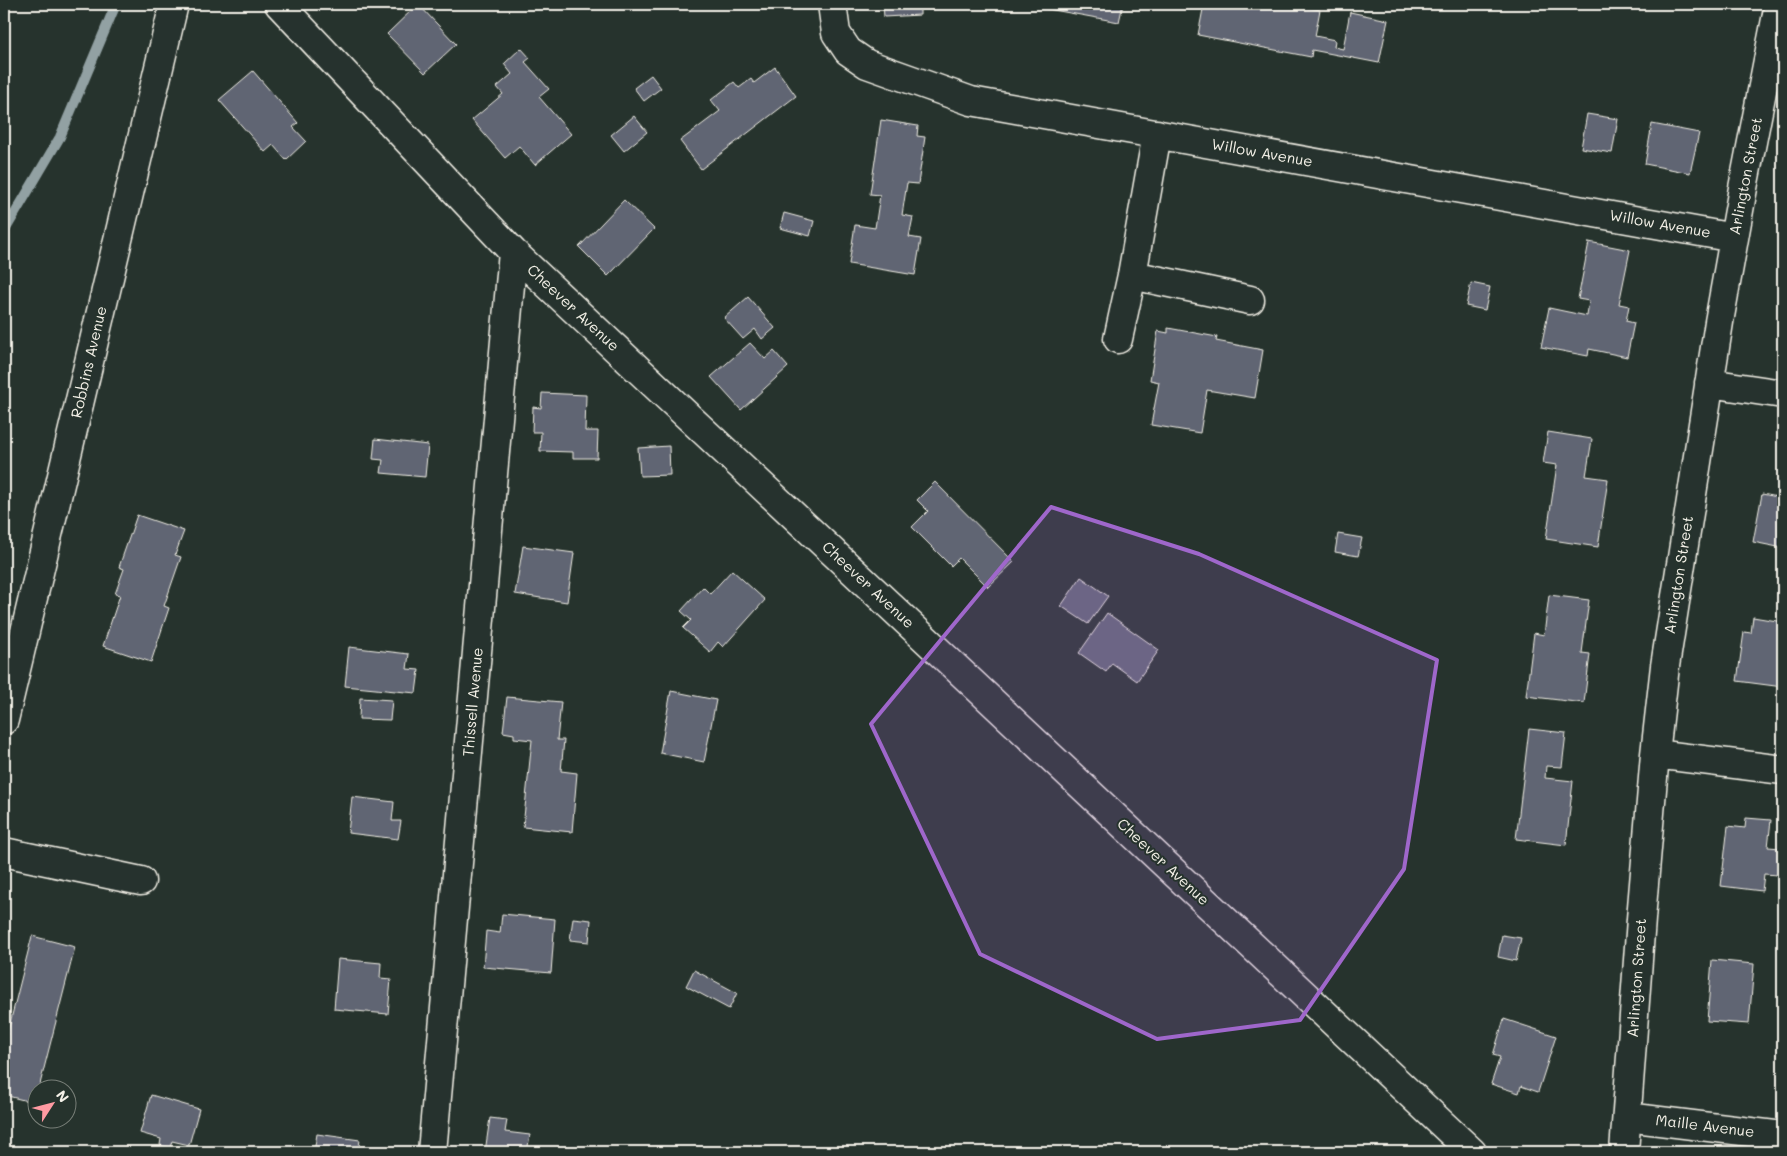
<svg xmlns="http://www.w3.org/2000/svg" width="1787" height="1156" viewBox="0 0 1787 1156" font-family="Mali,sans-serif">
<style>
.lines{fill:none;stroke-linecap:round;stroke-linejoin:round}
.stream{stroke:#92a1a3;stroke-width:10}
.building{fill:#606573;stroke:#f4f1e8}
.minor-casing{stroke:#f4f1e8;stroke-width:31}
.minor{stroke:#26332d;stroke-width:28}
.marked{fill:#9f67cb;fill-opacity:0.2;stroke:#9f67cb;stroke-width:4;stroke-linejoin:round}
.labels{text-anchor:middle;stroke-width:4;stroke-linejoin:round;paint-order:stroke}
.street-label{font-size:15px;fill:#f4f1e8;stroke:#26332d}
</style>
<rect width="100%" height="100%" fill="#26332d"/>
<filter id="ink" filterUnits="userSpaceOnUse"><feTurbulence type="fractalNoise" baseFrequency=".02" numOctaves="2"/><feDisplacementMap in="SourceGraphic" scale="10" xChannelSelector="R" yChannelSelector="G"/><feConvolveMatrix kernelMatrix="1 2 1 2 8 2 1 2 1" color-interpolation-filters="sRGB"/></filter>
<g filter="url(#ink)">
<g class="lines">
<!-- stream -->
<path class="stream" d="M 4,232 L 60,137 L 116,4"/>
</g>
<!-- building -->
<path class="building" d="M 418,4 L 456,44 L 425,73 L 387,34 Z
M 883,4 L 920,4 L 920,15 L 884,17 Z
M 1026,4 L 1123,4 L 1119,22 L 1026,5 Z
M 1204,4 L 1286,4 L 1320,10 L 1315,36 L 1335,40 L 1334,47 L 1343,49 L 1350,12 L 1388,20 L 1379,63 L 1312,50 L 1311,57 L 1198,35 Z
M 521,48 L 530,58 L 525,62 L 549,89 L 539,97 L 571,134 L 535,165 L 519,146 L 505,158 L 472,120 L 503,94 L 497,87 L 512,74 L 504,64 Z
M 775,67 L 796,96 L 701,169 L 680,141 L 720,111 L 711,100 L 734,82 L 739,88 L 751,79 L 754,83 Z
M 253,71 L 298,123 L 293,127 L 306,141 L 286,160 L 273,145 L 265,152 L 219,100 Z
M 651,75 L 661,88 L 644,101 L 634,88 Z
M 1587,114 L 1618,119 L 1612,153 L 1581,148 Z
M 634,116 L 647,132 L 624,151 L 611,135 Z
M 881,120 L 918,126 L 917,136 L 925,137 L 918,184 L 907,183 L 902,215 L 913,217 L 909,237 L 921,239 L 915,275 L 849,264 L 855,225 L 875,228 L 880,195 L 870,194 Z
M 1652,124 L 1699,133 L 1690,173 L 1645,164 Z
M 624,200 L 654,229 L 608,276 L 579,247 Z
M 784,213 L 814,221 L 810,236 L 780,228 Z
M 1589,242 L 1630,250 L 1619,304 L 1629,306 L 1626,321 L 1634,323 L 1627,357 L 1589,349 L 1588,356 L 1541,347 L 1549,308 L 1587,316 L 1589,301 L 1578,299 Z
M 1471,283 L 1490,287 L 1485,310 L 1466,306 Z
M 748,297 L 775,328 L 762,339 L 755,329 L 743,339 L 724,318 Z
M 1168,328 L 1217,337 L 1216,341 L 1263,350 L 1255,398 L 1207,390 L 1200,433 L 1151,425 L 1159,382 L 1150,380 L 1158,331 L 1168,333 Z
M 750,343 L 765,359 L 774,351 L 788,367 L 741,410 L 711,377 Z
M 542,393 L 586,395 L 585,431 L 598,431 L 597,458 L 573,458 L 573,452 L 540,451 L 541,432 L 532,432 L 533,407 L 541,408 Z
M 1548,432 L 1592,439 L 1586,476 L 1608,479 L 1598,547 L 1546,539 L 1557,465 L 1543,463 Z
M 375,439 L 428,445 L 425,477 L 381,473 L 383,460 L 373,459 Z
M 669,446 L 670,475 L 640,476 L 638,448 Z
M 935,482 L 1014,562 L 988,587 L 959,558 L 951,566 L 912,527 L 928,511 L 917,500 Z
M 1762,494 L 1783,498 L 1783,548 L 1753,542 Z
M 137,515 L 184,531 L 175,555 L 181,557 L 164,606 L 169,608 L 151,662 L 103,646 L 120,595 L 115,594 L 124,569 L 119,567 Z
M 1338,534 L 1362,538 L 1358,556 L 1335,552 Z
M 523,546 L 574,553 L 567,602 L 515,594 Z
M 732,570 L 765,600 L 723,647 L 718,642 L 710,652 L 683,628 L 691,620 L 681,611 L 703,587 L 710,594 Z
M 1081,577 L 1108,596 L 1088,624 L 1061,606 Z
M 1549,595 L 1589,600 L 1582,653 L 1590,654 L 1584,703 L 1526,696 L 1534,633 L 1544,635 Z
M 1107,613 L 1159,650 L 1137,681 L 1112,663 L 1106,672 L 1079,653 Z
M 1753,617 L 1783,622 L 1783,687 L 1737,681 L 1744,632 L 1751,633 Z
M 349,647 L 409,654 L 407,669 L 419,670 L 416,693 L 345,686 Z
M 671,691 L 716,700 L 704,762 L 660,753 Z
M 507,697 L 561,702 L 557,740 L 564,740 L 561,771 L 577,773 L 572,832 L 523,827 L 532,740 L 514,738 L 514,734 L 503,732 Z
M 360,698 L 392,700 L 390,720 L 359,719 Z
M 1529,729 L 1566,733 L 1562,767 L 1546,766 L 1545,778 L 1573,781 L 1566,845 L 1516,839 Z
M 352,797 L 394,802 L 392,821 L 401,821 L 398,839 L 348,833 Z
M 1746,818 L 1771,820 L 1768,847 L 1781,848 L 1778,875 L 1764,874 L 1762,891 L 1721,886 L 1728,826 L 1745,828 Z
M 502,914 L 555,919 L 551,973 L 483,967 L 486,931 L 500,933 Z
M 573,918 L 591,920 L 589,942 L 570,940 Z
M 1502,935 L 1521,938 L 1516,961 L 1498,957 Z
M 32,936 L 75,947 L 39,1088 L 38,1088 L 35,1103 L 4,1095 L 4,1047 Z
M 338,959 L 381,963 L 380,978 L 391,979 L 388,1014 L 334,1009 Z
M 1712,960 L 1754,964 L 1749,1024 L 1707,1021 Z
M 694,970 L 737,993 L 729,1009 L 686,986 Z
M 1504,1019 L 1556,1036 L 1538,1092 L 1521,1086 L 1519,1093 L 1491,1084 L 1500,1057 L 1493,1055 Z
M 151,1095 L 199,1109 L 189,1145 L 172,1141 L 170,1148 L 160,1145 L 161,1139 L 140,1133 Z
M 490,1118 L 507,1120 L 505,1132 L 530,1135 L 527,1152 L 485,1152 Z
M 317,1134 L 360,1140 L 358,1152 L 314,1152 Z"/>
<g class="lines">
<defs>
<path id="minor" d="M 279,4 L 513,252 L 1472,1152
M 832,4 L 836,33 L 848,51 L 867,64 L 971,101 L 1734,238
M 1132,275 L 1250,300
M 1118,339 L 1132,275 L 1157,134
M 1709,383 L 1783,394
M 4,720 L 174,4
M 1655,754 L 1783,770
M 4,852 L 141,881
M 1627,1117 L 1783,1136
M 432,1152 L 513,252
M 1624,1152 L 1641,919 L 1655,754 L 1665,666 L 1719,322 L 1743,188 L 1779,4"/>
</defs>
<!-- minor casing -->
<use href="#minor" class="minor-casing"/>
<!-- minor -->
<use href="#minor" class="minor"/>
</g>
</g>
<!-- marked area -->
<path class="marked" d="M 1051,507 L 1199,554 L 1437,660 L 1404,869 L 1300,1020 L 1157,1039 L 980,954 L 871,724 Z"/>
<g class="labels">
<!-- street labels -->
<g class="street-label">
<text transform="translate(1262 153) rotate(10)" y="5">Willow Avenue</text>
<text transform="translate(1746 176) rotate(-79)" y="5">Arlington Street</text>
<text transform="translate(1660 224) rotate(10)" y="5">Willow Avenue</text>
<text transform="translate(573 308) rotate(43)" y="5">Cheever Avenue</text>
<text transform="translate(89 362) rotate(-77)" y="5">Robbins Avenue</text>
<text transform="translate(1679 575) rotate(-81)" y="5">Arlington Street</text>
<text transform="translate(868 585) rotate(43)" y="5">Cheever Avenue</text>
<text transform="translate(473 702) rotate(-85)" y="5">Thissell Avenue</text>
<text transform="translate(1163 862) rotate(43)" y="5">Cheever Avenue</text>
<text transform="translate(1637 978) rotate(-86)" y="5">Arlington Street</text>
<text transform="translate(1705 1126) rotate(7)" y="5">Maille Avenue</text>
</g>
</g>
<!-- margin -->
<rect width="1787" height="1156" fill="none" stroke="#26332d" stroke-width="20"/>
<rect x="10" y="10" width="1767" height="1136" fill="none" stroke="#f4f1e8" stroke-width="2" filter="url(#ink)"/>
<!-- north arrow -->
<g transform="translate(52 1104) rotate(54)"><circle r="24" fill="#26332d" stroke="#787f78"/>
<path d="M0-4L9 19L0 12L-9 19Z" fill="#ff9aa2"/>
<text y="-8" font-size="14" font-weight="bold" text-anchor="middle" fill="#f4f1e8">N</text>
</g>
</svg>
